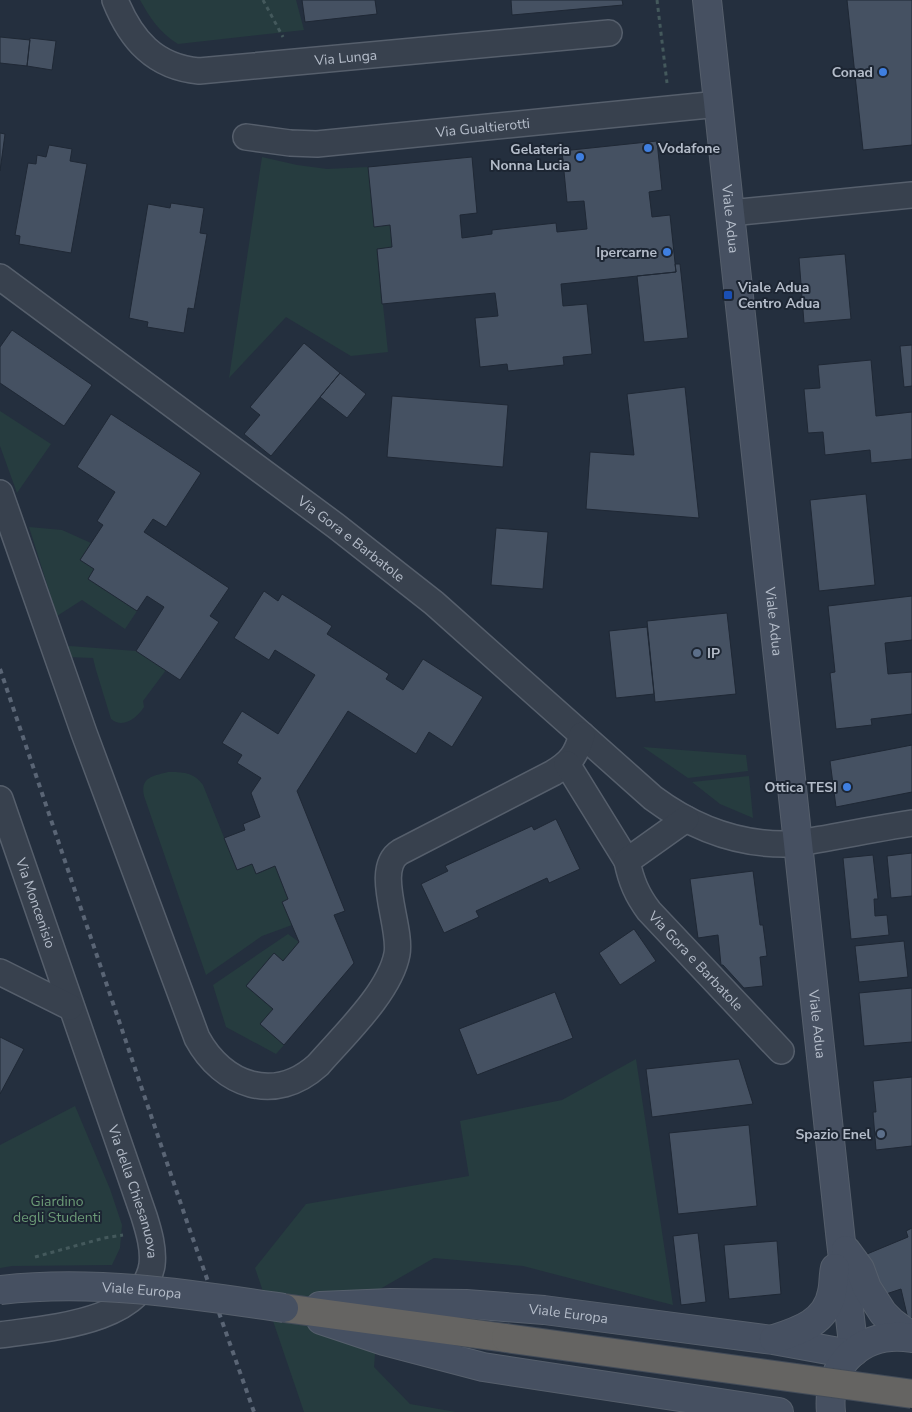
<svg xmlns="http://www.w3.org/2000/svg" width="912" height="1412" viewBox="0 0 912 1412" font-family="'Nunito Sans',sans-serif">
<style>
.green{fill:#263c3f}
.building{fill:#455162;stroke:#1f2835}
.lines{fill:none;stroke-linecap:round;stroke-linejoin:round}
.minor-casing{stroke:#565f6c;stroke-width:28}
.secondary-casing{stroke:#565f6c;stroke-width:30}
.trunk-casing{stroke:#434c59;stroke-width:30}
.path{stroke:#44595c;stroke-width:3;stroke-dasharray:4 4;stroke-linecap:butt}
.minor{stroke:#38414e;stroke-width:25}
.secondary{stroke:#465061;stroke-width:28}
.trunk{stroke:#656462;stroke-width:28}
.rail{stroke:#5a6575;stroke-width:4;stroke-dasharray:5 5;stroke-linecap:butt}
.secondary-bridge-casing{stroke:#565f6c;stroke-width:30;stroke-linecap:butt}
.trunk-bridge-casing{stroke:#434c59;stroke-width:30;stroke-linecap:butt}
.secondary-bridge{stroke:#465061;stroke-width:28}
.trunk-bridge{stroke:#656462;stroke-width:28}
.shop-dot{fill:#3f7fe0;stroke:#1d2633;stroke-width:2}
.transit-dot{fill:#1a4fb4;stroke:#1d2633;stroke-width:2}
.service-dot{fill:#5c6f8a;stroke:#1d2633;stroke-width:2}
.labels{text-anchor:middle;stroke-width:4;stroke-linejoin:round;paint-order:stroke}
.street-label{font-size:14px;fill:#b4bcc9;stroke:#1d2633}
.poi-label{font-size:14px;font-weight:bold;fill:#b4bcc9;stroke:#1d2633;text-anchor:end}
.park-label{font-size:14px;fill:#6b9a76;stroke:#1d2633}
</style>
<rect width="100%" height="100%" fill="#242f3e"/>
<!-- green -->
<path class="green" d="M 140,0 L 296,0 L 304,30 L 178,44 C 160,33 150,18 140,0 Z
M 262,157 L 297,165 L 327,169 L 368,167 L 375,226 L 390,225 L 392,247 L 377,249 L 388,352 L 351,356 L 286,317 L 229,378 Z
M 0,411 L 51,444 L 17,493 L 0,446 Z
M 29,527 L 62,530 L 91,543 L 80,560 L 94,569 L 88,579 L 137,611 L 125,629 L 82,600 L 57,616 Z
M 70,646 L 136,651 L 166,670 L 143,701 L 144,707 C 137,718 123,729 111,719 L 96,670 L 93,658 L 67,657 L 67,647 Z
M 643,747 L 746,755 L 748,771 L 688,778 Z
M 168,772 C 182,772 194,772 203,785 L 237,870 L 252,864 L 257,874 L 275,866 L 288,899 L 292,925 L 262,936 L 206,975 L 144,796 C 140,777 153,776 168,772 Z
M 749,776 L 753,818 L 720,804 L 692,782 Z
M 288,934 L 299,942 L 283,961 L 274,953 L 246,986 L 273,1009 L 260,1024 L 284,1045 L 276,1054 L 226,1027 L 213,985 Z
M 636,1059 L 673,1305 L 523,1266 L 434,1258 L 380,1289 L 374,1367 L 410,1404 L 456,1412 L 304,1412 L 255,1268 L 306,1204 L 469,1176 L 460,1121 L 562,1100 Z
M 75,1106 L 110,1189 L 122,1225 L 120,1248 L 112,1265 L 12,1266 L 0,1268 L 0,1145 Z"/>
<!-- building -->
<path class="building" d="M 302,0 L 375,0 L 377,14 L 305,22 Z
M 511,0 L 622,0 L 623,5 L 512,15 Z
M 847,0 L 912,0 L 912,145 L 863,150 Z
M 0,37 L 30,40 L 27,66 L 0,63 Z
M 30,38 L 56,41 L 52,70 L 27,66 Z
M 0,133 L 5,134 L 0,171 Z
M 657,141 L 662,190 L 649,192 L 652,217 L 670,215 L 676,272 L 561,284 L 563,306 L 587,304 L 592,354 L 563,357 L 564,365 L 508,371 L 507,364 L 480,367 L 475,318 L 498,316 L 495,293 L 382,304 L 377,249 L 392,247 L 390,225 L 374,227 L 368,167 L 472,157 L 477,213 L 460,215 L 462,238 L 492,234 L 492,230 L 556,223 L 557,232 L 587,229 L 584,201 L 567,202 L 562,151 Z
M 49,145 L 72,149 L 70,161 L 87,164 L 71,253 L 19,244 L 20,236 L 15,235 L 28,163 L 36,164 L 37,155 L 46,157 Z
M 171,203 L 204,208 L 200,233 L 207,234 L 194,309 L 188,308 L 184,333 L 147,327 L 148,322 L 129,318 L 148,204 L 170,208 Z
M 845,254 L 851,319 L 804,323 L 799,258 Z
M 675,264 L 680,264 L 688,338 L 644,342 L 637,276 L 676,272 Z
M 12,330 L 92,385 L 64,426 L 0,383 L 0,347 Z
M 304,343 L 340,373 L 271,456 L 244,434 L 260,415 L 250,407 Z
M 912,345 L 912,386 L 904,387 L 900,346 Z
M 871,360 L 876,416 L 912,412 L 912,459 L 871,463 L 870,450 L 825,455 L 823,432 L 808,433 L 804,389 L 820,388 L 818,365 Z
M 340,373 L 366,394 L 347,418 L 320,397 Z
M 685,387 L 699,518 L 586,509 L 590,452 L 634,455 L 627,394 Z
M 392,396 L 508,405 L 503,467 L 387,457 Z
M 111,414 L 201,473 L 166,527 L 153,519 L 144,532 L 229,588 L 210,616 L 219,622 L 180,680 L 136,651 L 164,607 L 147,596 L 137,611 L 88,579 L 94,569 L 80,560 L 103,525 L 97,521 L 115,492 L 77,467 Z
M 866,494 L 875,585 L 819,591 L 810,500 Z
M 496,528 L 548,532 L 543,589 L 491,585 Z
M 264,591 L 278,601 L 282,594 L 332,626 L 327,634 L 389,674 L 386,679 L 403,690 L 423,659 L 483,697 L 452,747 L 429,732 L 416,754 L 348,711 L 297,791 L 345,911 L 334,915 L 354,963 L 284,1045 L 260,1024 L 273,1009 L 246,986 L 274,953 L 283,961 L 299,942 L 282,902 L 288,899 L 275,866 L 256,874 L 252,864 L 237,870 L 224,838 L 245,830 L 243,824 L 260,817 L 251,793 L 261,778 L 237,763 L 242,755 L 222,743 L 242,711 L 278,734 L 315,675 L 275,650 L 269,660 L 234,638 Z
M 912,596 L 912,640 L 885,643 L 888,674 L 912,672 L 912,714 L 871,719 L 872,725 L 836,729 L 830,673 L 835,672 L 828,606 Z
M 727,613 L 736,694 L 655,702 L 647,621 Z
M 647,627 L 654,694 L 616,698 L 609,631 Z
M 912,745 L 912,792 L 836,807 L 830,761 Z
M 556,819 L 580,869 L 549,883 L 547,878 L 476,911 L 479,917 L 444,933 L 421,884 L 448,871 L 445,866 L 532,826 L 534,830 Z
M 912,853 L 912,896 L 891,898 L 887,856 Z
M 873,855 L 878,899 L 874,899 L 875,916 L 887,915 L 889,935 L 851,939 L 843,858 Z
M 753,871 L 760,925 L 763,925 L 767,956 L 760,957 L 763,986 L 744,988 L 723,965 L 721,965 L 718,935 L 698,938 L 690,879 Z
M 634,929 L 656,961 L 620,985 L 599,953 Z
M 904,941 L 908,977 L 859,982 L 855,946 Z
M 912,988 L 912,1042 L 864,1046 L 859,993 Z
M 555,992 L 573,1038 L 477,1075 L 459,1029 Z
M 0,1037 L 24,1049 L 0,1094 Z
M 739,1059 L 753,1104 L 652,1117 L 646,1069 Z
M 912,1077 L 912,1146 L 876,1150 L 873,1112 L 876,1112 L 873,1081 Z
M 749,1125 L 757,1206 L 678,1214 L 669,1133 Z
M 912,1228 L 912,1318 L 908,1319 L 901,1289 L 880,1296 L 867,1254 L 908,1237 L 906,1231 Z
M 698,1233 L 706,1302 L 681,1305 L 673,1236 Z
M 777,1241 L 781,1294 L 729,1299 L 724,1245 Z"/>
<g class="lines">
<defs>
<g id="minor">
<path id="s1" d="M 115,0 C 131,40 155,67 199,71 L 609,33"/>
<path id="s2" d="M 246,137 L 290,143 L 317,144 L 719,104"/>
<path d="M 730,213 L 912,195"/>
<path id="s3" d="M 0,277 L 336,526 L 434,603 L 653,798 C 692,827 736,844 784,844 C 801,843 817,840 833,837 C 859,832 886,827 912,823"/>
<path d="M 0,493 L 84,733 L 197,1038 C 223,1086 275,1104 318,1065 C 344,1035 390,992 397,954 C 402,926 373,869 400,852 L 553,773 C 571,762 576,755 582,735"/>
<path d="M 567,764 L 627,861"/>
<path id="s4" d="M 0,799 L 144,1216 C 149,1232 154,1249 152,1265 C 143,1323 46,1328 0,1335"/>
<path id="s5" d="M 686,819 L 627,861 C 631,881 637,895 649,911 L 781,1051"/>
<path d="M 0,972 L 70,1007"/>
</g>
<g id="secondary">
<path id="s6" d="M 707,0 L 841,1242 L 854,1352"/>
<path d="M 846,1250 L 860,1269 L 867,1288 L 883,1313 L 892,1322 L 912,1337"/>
<path id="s7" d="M 320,1306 L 391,1303 L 466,1304 L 544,1310 L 773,1340 L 850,1354"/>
<path d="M 321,1320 L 384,1341 L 483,1367 L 779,1412"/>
<path d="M 774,1339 C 799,1331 827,1322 832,1292 C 834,1284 833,1276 835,1268"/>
<path d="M 831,1412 C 826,1363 864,1330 912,1338"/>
</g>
<path id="trunk" d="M 284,1308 L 506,1338"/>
</defs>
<!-- minor casing -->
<use href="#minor" class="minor-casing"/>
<!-- secondary casing -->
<use href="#secondary" class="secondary-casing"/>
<!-- trunk casing -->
<use href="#trunk" class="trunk-casing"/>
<!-- path -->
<path class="path" d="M 263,0 L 283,37
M 657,0 L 667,83
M 35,1257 L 104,1238 L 123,1235"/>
<!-- minor -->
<use href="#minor" class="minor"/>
<!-- secondary -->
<use href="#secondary" class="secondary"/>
<!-- trunk -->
<use href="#trunk" class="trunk"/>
<!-- rail -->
<path class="rail" d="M 0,669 L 187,1222 L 254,1412"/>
<defs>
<g id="secondary-bridge">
<path id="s8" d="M 0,1290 C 95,1279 190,1294 284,1308"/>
</g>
<path id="trunk-bridge" d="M 506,1338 L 912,1394"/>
</defs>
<!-- secondary-bridge casing -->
<use href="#secondary-bridge" class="secondary-bridge-casing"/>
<!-- trunk-bridge casing -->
<use href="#trunk-bridge" class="trunk-bridge-casing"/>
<!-- secondary-bridge -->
<use href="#secondary-bridge" class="secondary-bridge"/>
<!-- trunk-bridge -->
<use href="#trunk-bridge" class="trunk-bridge"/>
</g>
<!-- markers -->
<g class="shop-dot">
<circle cx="883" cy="72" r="5"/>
<circle cx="648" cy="148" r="5"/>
<circle cx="580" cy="157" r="5"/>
<circle cx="667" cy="252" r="5"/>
<circle cx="847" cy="787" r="5"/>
</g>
<rect class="transit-dot" x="723" y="290" width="10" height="10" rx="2.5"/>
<g class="service-dot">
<circle cx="697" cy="653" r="5"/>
<circle cx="881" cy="1134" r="5"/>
</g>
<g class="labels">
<!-- street labels -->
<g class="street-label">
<text dy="5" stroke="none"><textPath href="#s1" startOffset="264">Via Lunga</textPath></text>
<text dy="5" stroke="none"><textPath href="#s2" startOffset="238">Via Gualtierotti</textPath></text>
<text dy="5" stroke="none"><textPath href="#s6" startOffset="220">Viale Adua</textPath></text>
<text dy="5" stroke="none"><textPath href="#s3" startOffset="438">Via Gora e Barbatole</textPath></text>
<text dy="5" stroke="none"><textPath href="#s6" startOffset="625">Viale Adua</textPath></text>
<text dy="5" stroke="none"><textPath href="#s4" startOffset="110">Via Moncenisio</textPath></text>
<text dy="5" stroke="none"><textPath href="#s5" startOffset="196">Via Gora e Barbatole</textPath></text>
<text dy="5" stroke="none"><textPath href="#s6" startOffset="1030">Viale Adua</textPath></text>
<text dy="5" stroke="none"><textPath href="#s4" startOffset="415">Via della Chiesanuova</textPath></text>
<text dy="5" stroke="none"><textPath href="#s8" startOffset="142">Viale Europa</textPath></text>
<text dy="5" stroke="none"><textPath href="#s7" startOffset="249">Viale Europa</textPath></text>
</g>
<!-- poi labels -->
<g class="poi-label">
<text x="873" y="77">Conad</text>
<text x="658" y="153" text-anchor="start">Vodafone</text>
<text x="570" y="154">Gelateria<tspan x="570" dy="16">Nonna Lucia</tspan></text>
<text x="657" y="257">Ipercarne</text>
<text x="738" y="292" text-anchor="start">Viale Adua<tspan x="738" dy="16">Centro Adua</tspan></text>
<text x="707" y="658" text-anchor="start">IP</text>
<text x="837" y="792">Ottica TESI</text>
<text x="871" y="1139">Spazio Enel</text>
</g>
<!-- park labels -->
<g class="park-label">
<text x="57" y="1206">Giardino<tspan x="57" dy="16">degli Studenti</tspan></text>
</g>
</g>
</svg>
